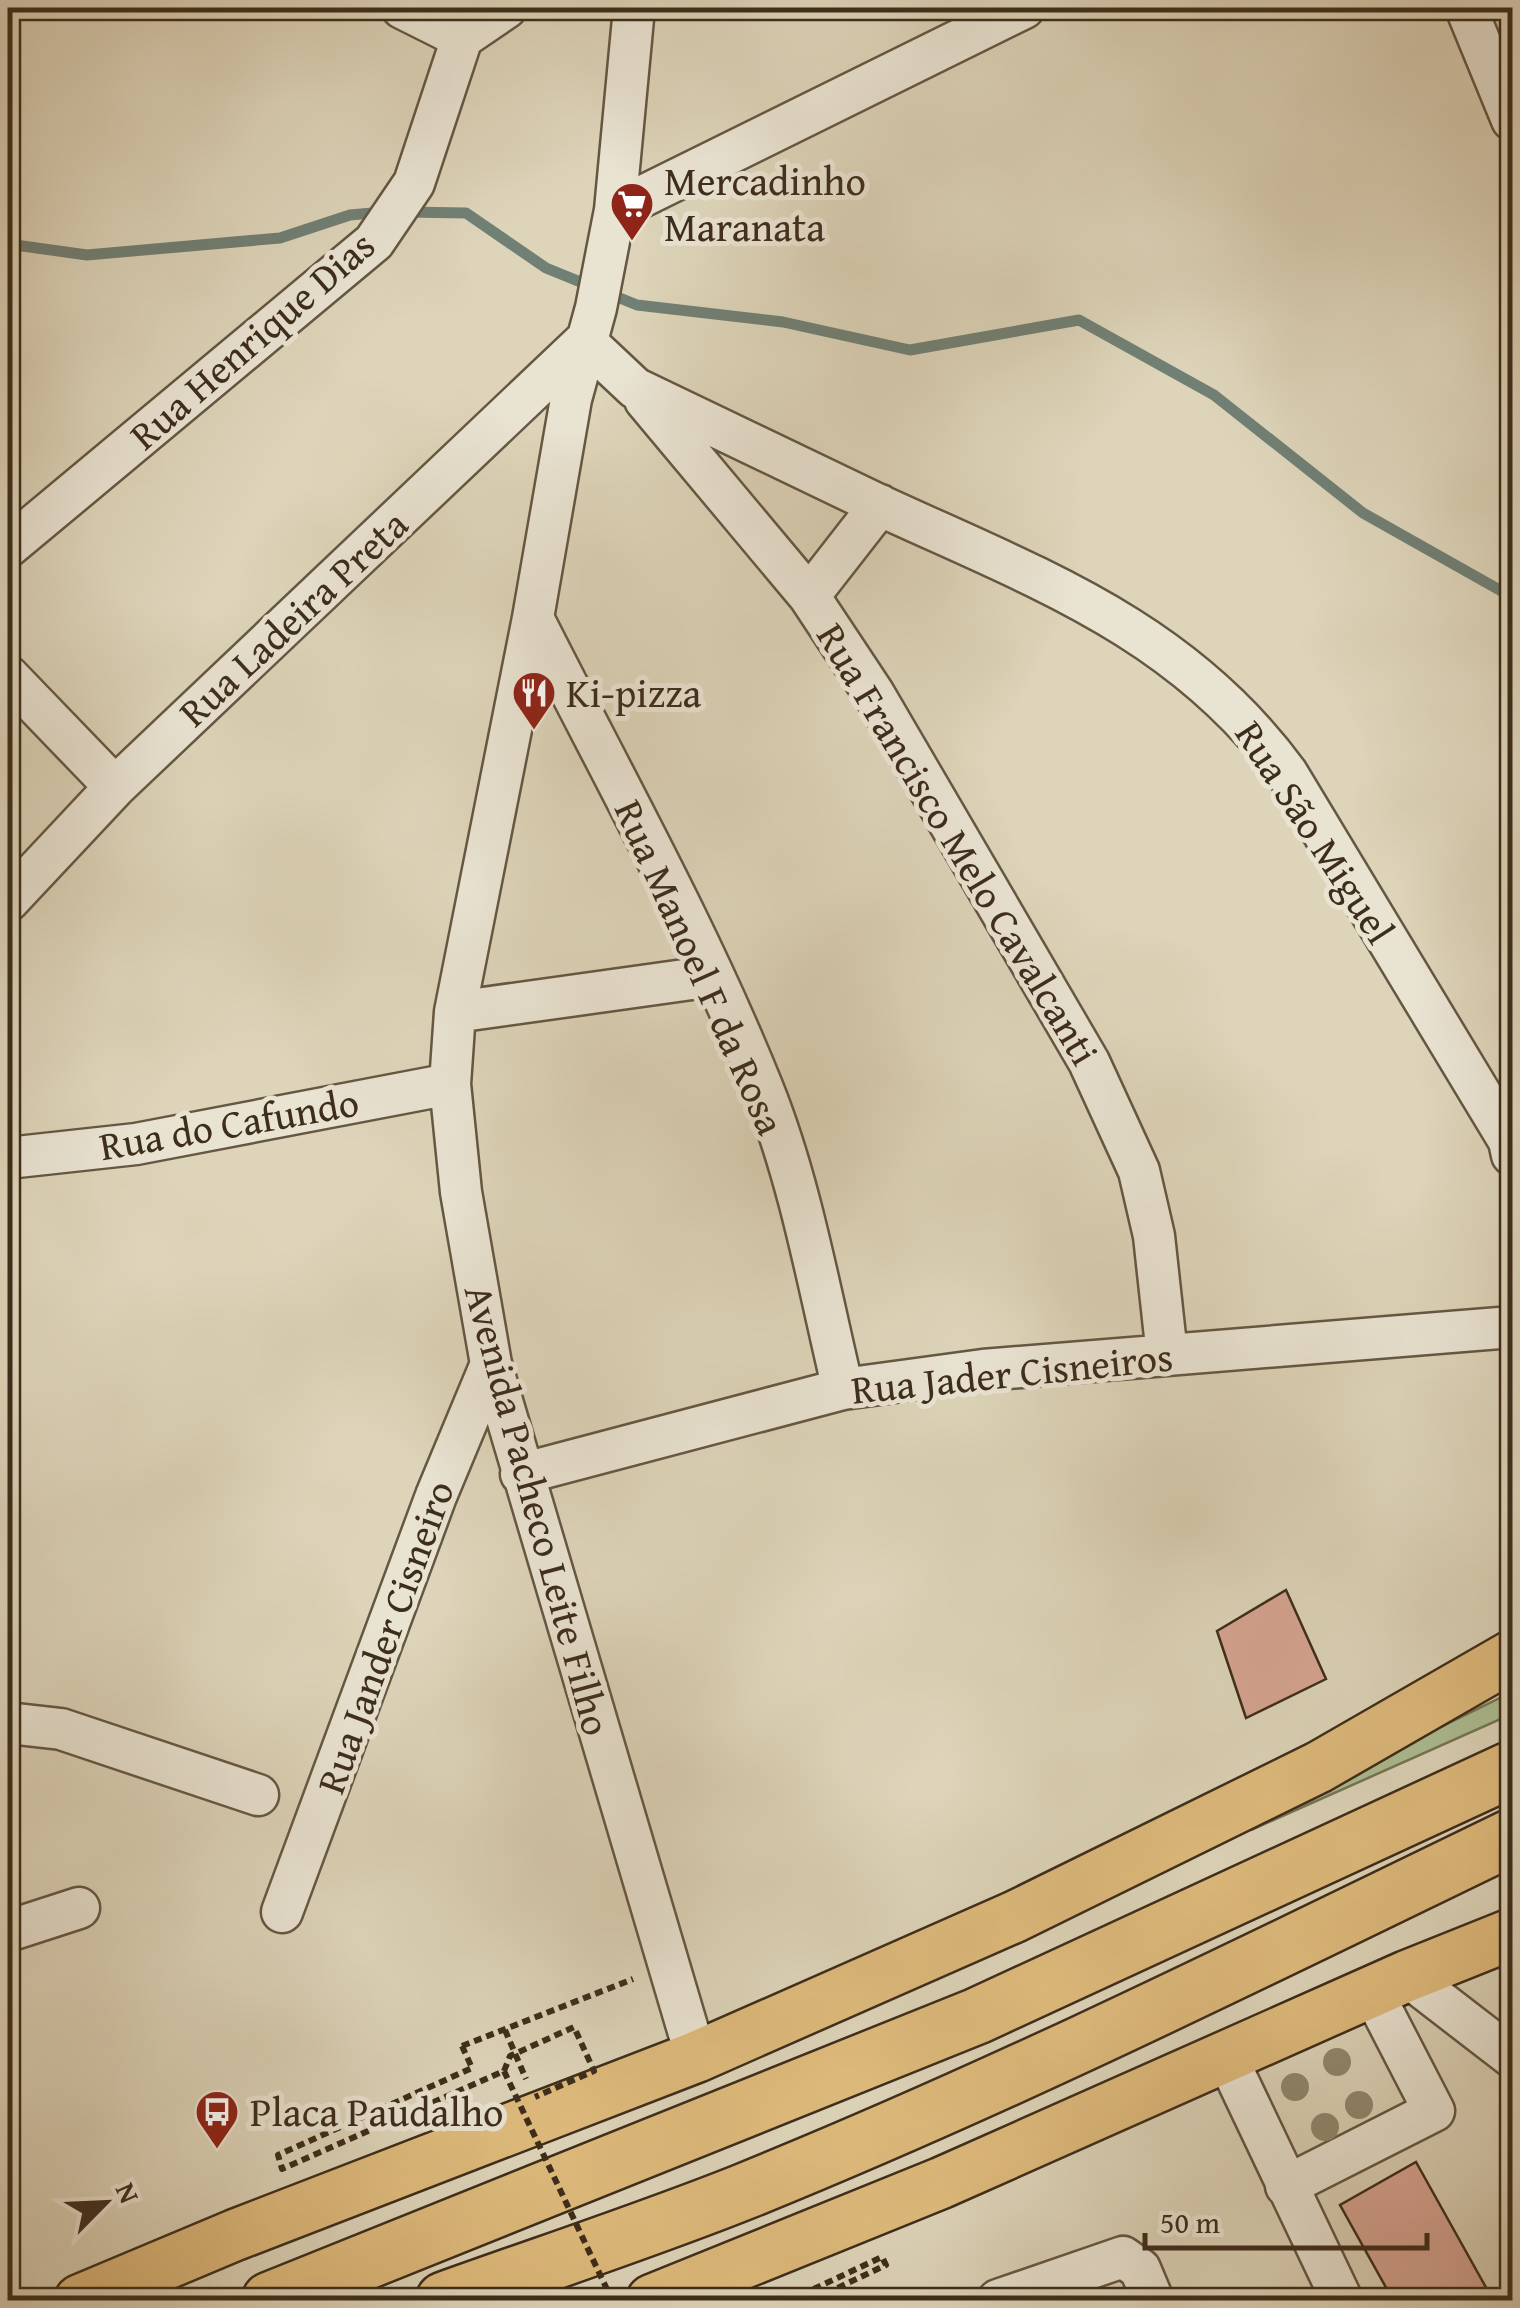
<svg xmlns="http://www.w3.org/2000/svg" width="1520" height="2308" viewBox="0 0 1520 2308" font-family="'Gentium Book Plus',serif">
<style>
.green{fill:#adbe92;stroke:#757656;stroke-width:2.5}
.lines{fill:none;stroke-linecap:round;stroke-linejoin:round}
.stream{stroke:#718075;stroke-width:11}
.building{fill:#d6a492;stroke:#3d2d1b;stroke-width:2.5}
.minor-casing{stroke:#655742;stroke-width:45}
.major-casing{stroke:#3d2d1b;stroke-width:55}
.highway-casing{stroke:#3d2d1b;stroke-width:60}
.path{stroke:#3d2d1b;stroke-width:6;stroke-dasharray:8 5;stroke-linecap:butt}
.minor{stroke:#e9e3d2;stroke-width:40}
.major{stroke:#deba7c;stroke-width:50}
.highway{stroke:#deba7c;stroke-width:55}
.path-bridge{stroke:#3d2d1b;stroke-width:6;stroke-dasharray:8 5;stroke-linecap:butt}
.tree{fill:#91886f}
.labels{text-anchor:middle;stroke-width:10;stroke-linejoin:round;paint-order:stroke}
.poi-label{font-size:40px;fill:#3d2d1b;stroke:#e9e3d2;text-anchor:start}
.street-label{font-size:40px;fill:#3d2d1b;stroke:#e9e3d2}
</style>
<rect width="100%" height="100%" fill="#ddd4b9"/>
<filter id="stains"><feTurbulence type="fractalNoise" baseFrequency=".002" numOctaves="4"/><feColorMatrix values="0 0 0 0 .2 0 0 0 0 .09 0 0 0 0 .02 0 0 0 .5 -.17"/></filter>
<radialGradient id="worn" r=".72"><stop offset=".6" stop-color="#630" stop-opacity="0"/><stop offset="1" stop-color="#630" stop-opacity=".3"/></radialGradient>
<!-- green -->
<path class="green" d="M 1512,1692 L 1512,1714 L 1251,1830 L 1380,1757 Z"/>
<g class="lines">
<!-- stream -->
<path class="stream" d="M 406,212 L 466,213 L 546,268 L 637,305 L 783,322 L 910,350 L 1079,320 L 1214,395 L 1363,513 L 1512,597
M 8,244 L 87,255 L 280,238 L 350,215 L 383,212"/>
</g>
<!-- building -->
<path class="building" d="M 1286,1590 L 1326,1679 L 1246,1718 L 1217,1631 Z
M 1416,2162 L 1493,2300 L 1393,2300 L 1340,2205 Z"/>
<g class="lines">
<defs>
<path id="minor" d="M 402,8 L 462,38 L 506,8
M 634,8 L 615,210 L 596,308 L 571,399 L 533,618 L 455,1012 L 450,1084 L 461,1192 L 491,1364 L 696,2057
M 1466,8 L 1512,120
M 615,210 L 1024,8
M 645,400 L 809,596 L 874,694 L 1089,1062 L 1139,1171 L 1154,1236 L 1167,1355
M 8,547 L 374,242 L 414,183 L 462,38
M 809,596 L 880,505
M 533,618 C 611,773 698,927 763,1089 C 801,1184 819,1289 843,1389
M 8,676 L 115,787
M 8,901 L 115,787 L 585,341 L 635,388 C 717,427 799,467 881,506 C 1037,578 1181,629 1287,773 L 1509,1141 L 1512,1155
M 455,1012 L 713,976
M 8,1158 L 136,1144 L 450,1084
M 521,1474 L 843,1389 L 983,1370 L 1512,1327
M 8,1723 L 61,1729 L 258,1795
M 282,1912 L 436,1496 L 491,1364
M 8,1931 L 79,1908
M 1407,1976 L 1512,2057
M 1226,2056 L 1342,2300
M 1286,2186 L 1434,2111 L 1372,1991
M 998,2300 L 1123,2257 L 1140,2269 L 1153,2300"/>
<path id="major" d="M 80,2300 L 235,2235 L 696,2057 L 1014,1917 L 1319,1767 L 1512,1656
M 652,2300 L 941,2183 L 1407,1976 L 1512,1934"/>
<path id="highway" d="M 270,2300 L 977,2016 L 1512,1769
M 444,2300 C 544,2264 645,2231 743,2192 C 1005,2086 1258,1960 1512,1837"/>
</defs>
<!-- minor casing -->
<use href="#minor" class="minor-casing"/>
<!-- major casing -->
<use href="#major" class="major-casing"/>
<!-- highway casing -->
<use href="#highway" class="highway-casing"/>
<!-- path -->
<path class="path" d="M 505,2030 L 526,2079
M 462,2046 L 633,1979
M 790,2300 L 882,2257 L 886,2265 L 812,2300"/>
<!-- minor -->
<use href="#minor" class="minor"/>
<!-- major -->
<use href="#major" class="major"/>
<!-- highway -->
<use href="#highway" class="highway"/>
<!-- path-bridge -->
<path class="path-bridge" d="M 462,2046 L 472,2068 L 278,2155 L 282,2169 L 504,2071 L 612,2300
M 504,2071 L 510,2056 L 574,2027 L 594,2071 L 535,2097"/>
</g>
<!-- trees -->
<g class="tree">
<circle cx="1337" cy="2062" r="14"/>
<circle cx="1295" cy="2087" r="14"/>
<circle cx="1359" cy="2105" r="14"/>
<circle cx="1325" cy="2127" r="14"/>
</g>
<!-- icons -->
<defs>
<symbol id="supermarket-pin" viewBox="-11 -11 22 30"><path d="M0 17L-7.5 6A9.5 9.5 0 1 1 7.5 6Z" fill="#8f2418" stroke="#e9e3d2"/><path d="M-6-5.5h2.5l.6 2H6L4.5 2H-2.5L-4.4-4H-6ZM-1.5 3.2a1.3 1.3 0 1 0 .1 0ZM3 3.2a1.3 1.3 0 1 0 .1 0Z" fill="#fff"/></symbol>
<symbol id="restaurant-pin" viewBox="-11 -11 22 30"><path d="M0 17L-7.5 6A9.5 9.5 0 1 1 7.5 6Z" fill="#8f2418" stroke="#e9e3d2"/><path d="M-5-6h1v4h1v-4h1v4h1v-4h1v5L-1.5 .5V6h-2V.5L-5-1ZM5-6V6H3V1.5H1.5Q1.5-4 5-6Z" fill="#fff"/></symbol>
<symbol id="bus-pin" viewBox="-11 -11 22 30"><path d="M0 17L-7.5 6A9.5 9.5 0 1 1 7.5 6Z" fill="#8f2418" stroke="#e9e3d2"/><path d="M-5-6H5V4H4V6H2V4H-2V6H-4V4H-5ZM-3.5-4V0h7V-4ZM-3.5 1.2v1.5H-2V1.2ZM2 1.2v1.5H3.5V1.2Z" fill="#fff"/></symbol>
</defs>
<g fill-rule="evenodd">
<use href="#supermarket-pin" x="607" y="179" width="50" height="68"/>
<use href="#restaurant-pin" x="509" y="668" width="50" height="68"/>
<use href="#bus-pin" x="192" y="2087" width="50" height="68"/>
</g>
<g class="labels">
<!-- poi labels -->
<g class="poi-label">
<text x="664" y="195">Mercadinho<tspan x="664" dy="46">Maranata</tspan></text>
<text x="566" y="707">Ki-pizza</text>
<text x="250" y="2126">Placa Paudalho</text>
</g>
<!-- street labels -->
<g class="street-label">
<text transform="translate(252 340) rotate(-41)" y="14">Rua Henrique Dias</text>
<text transform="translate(293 618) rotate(-43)" y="14">Rua Ladeira Preta</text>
<text transform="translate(1315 832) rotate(57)" y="14">Rua São Miguel</text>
<text transform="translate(958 844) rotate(59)" y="14">Rua Francisco Melo Cavalcanti</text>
<text transform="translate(700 967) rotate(66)" y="14">Rua Manoel F da Rosa</text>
<text transform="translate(229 1124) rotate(-10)" y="14">Rua do Cafundo</text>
<text transform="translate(1012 1373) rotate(-6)" y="14">Rua Jader Cisneiros</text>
<text transform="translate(538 1510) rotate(75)" y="14">Avenida Pacheco Leite Filho</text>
<text transform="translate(385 1637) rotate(-70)" y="14">Rua Jander Cisneiro</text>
</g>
</g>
<!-- margin -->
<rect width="1520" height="2308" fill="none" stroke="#ddd4b9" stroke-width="40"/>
<rect x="10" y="10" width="1500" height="2288" fill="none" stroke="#3d2d1b" stroke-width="5"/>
<rect x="20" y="20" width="1480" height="2268" fill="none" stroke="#3d2d1b" stroke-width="2.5"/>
<!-- north arrow -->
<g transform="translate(105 2203) rotate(66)" stroke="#e9e3d2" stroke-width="8" paint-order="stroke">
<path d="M0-8L18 38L0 25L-18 38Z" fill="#3d2d1b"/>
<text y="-15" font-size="28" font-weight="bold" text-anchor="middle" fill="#3d2d1b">N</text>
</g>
<!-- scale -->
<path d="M1145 2233v15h282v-15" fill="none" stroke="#3d2d1b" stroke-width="5"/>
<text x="1160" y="2233" font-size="30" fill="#3d2d1b" stroke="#e9e3d2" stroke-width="8" paint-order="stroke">50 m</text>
<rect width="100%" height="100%" filter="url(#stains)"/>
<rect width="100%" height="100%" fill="url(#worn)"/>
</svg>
